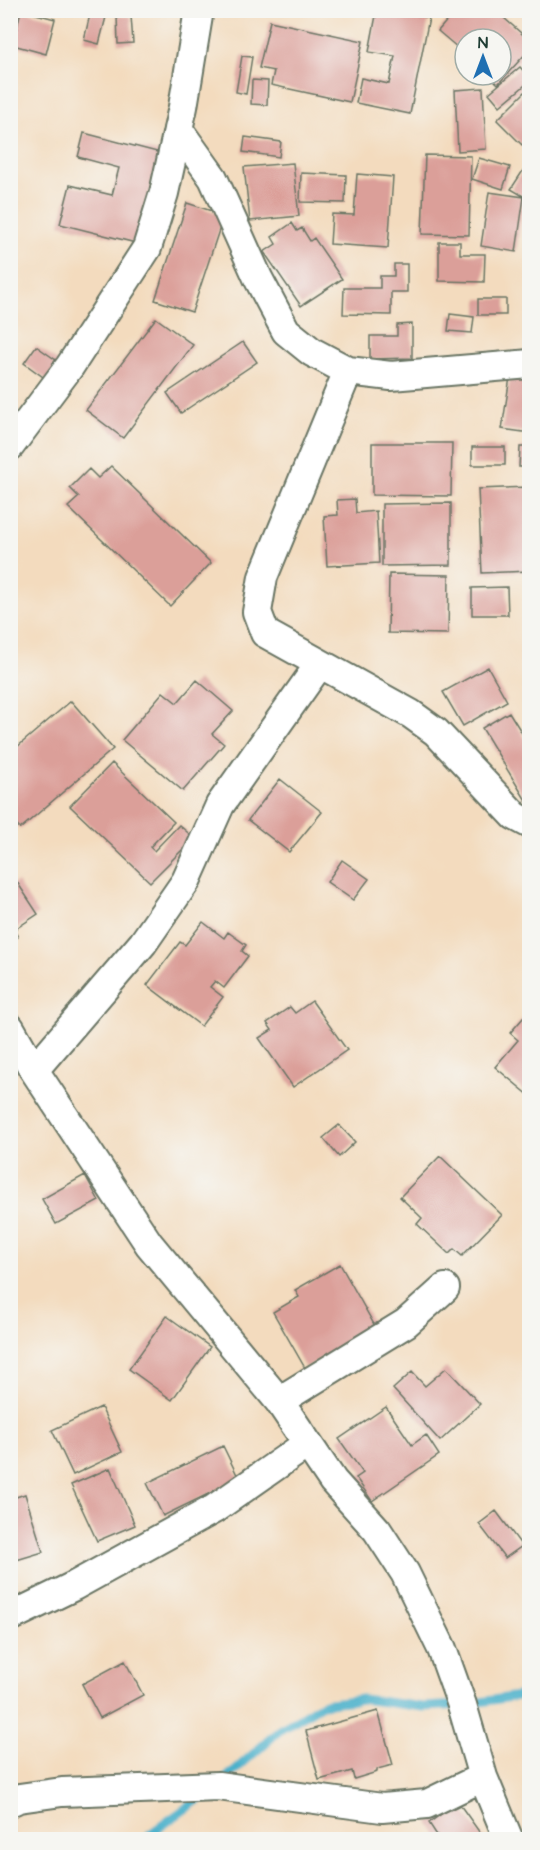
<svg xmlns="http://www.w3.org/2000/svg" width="540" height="1850" viewBox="0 0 540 1850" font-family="'Architects Daughter',sans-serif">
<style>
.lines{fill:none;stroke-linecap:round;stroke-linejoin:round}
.stream{stroke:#4cb1cb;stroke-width:9}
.building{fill:#db9f99}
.minor-casing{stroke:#697464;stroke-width:32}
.minor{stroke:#fff;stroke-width:28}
</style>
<rect width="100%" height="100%" fill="#f6f6f2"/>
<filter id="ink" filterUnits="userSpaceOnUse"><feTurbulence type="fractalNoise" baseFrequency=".0167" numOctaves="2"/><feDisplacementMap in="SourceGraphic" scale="12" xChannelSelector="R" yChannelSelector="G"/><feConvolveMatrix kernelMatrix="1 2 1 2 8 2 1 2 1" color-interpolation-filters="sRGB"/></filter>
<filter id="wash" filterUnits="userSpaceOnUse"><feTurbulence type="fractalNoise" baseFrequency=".008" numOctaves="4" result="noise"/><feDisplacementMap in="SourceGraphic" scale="24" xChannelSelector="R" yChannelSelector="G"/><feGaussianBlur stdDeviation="1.35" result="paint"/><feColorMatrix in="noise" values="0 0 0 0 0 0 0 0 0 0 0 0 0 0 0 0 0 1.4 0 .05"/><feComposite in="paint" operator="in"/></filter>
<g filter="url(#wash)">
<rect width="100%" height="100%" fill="#f3dbbe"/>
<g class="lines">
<!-- stream -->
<path class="stream" d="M 224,1780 L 280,1730 L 322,1704 L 362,1699 L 423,1707 L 462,1705 L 530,1694
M 146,1840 L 150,1834 L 206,1794"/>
</g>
<g id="blocks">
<!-- building -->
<path class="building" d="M 21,10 L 55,19 L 46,54 L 13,45 Z
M 91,10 L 107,13 L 99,44 L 84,40 Z
M 377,10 L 394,10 L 429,18 L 410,114 L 356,103 L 361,78 L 389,84 L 395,56 L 369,52 Z
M 456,10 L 495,10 L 530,41 L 530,49 L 498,84 L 489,75 L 501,75 L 501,39 L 465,39 L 465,54 L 438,31 Z
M 117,16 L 131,16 L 133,43 L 118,44 Z
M 270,21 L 363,41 L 350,102 L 271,85 L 274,71 L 259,68 Z
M 242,56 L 252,57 L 246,94 L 236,92 Z
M 520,67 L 530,78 L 530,81 L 500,106 L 489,93 Z
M 252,80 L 268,81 L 267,105 L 251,104 Z
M 530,87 L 530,137 L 522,145 L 497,120 Z
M 483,88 L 486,149 L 458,151 L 455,90 Z
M 84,133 L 161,153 L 136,243 L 60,224 L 70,185 L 112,195 L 119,168 L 78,157 Z
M 245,137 L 281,142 L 279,157 L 243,152 Z
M 425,155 L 471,156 L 469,235 L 422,234 Z
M 479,158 L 510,167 L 503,189 L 472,179 Z
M 293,163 L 299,216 L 250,221 L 244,167 Z
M 528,163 L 530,164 L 530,200 L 511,189 Z
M 301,173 L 346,175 L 345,203 L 300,202 Z
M 357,174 L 393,177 L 388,248 L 330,244 L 332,214 L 354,215 Z
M 489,192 L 524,197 L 516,252 L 481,246 Z
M 187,203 L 224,215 L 192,312 L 155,300 Z
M 292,223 L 297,231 L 302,228 L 310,241 L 314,238 L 342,279 L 301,306 L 264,252 L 276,244 L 272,237 Z
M 439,242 L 460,242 L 460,254 L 485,254 L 484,282 L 439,281 Z
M 394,264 L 407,264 L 407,292 L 391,292 L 391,315 L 343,314 L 344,288 L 380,288 L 380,276 L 394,276 Z
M 478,299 L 506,299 L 506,315 L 478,315 Z
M 450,314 L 474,317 L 472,333 L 448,331 Z
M 156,318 L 193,345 L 123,438 L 86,410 Z
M 412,324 L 412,358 L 370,359 L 370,336 L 397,336 L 397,325 Z
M 243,342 L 257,362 L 181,413 L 167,393 Z
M 36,346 L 63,365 L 50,382 L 24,363 Z
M 510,377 L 530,380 L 530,433 L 502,429 Z
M 372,443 L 452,443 L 451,496 L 372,495 Z
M 472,447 L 505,447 L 505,465 L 472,465 Z
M 520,447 L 530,447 L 530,467 L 519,467 Z
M 111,466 L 211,563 L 170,606 L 68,507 L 79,497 L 70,488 L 89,469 L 98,478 Z
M 530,487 L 530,571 L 482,573 L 478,489 Z
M 355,499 L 356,513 L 376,511 L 379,563 L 327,566 L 324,516 L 338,515 L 337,500 Z
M 451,503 L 451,565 L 382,566 L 382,504 Z
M 389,574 L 449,575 L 448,634 L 388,633 Z
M 507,587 L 508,615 L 472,615 L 472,588 Z
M 488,667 L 507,701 L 463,726 L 443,692 Z
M 197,680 L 233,711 L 212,734 L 224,744 L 183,791 L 122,740 L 163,692 L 177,703 Z
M 71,701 L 113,749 L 20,829 L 10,818 L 10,753 Z
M 509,712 L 530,746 L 530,807 L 482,728 Z
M 112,763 L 174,822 L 150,847 L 154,851 L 179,825 L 194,838 L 150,882 L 70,806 Z
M 280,779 L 322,812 L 289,852 L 248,820 Z
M 342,860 L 369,879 L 353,900 L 327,882 Z
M 17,882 L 38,914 L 14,930 L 18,937 L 10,942 L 10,886 Z
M 203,922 L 224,938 L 228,932 L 246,945 L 242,951 L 248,956 L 224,988 L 215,981 L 210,987 L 223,997 L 201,1026 L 147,985 L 180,942 L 185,945 Z
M 312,1001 L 347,1050 L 293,1087 L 259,1038 L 272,1030 L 267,1023 L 290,1007 L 295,1013 Z
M 530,1010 L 530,1096 L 495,1067 L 518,1040 L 510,1033 Z
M 339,1125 L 355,1142 L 339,1157 L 323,1138 Z
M 440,1156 L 502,1215 L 462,1256 L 454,1249 L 449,1254 L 417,1224 L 422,1218 L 400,1197 Z
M 85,1175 L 99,1201 L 56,1224 L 42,1199 Z
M 340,1264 L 376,1328 L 305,1368 L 273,1312 L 299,1297 L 295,1290 Z
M 167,1316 L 210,1347 L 172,1400 L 129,1369 Z
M 446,1368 L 480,1404 L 440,1441 L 393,1389 L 412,1372 L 425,1386 Z
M 101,1407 L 122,1452 L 73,1475 L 52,1430 Z
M 386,1407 L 412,1445 L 426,1435 L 439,1455 L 372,1501 L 356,1478 L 363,1473 L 339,1439 Z
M 223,1446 L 239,1479 L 163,1516 L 147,1483 Z
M 110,1468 L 135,1525 L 97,1541 L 71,1485 Z
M 25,1494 L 43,1552 L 10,1562 L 10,1499 Z
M 496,1511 L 522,1546 L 505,1558 L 479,1524 Z
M 125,1661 L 143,1695 L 100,1718 L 82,1684 Z
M 378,1711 L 393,1765 L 377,1769 L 377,1772 L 354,1779 L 352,1771 L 319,1780 L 306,1731 Z
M 458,1802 L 485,1840 L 440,1840 L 429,1823 Z"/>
</g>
</g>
<g filter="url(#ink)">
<use href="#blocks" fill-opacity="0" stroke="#697464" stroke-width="1.5"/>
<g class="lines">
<defs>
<path id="minor" d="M 178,129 L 213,178 L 258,278 L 286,331 L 312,352 L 348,371 L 391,376 L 530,364
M 348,371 L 263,577 L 257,612 L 265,633 L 411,714 L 436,732 L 515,816 L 530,824
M 10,446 L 70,366 L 147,248 L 164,193 L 183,107 L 199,10
M 10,1028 L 34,1070 L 149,1244 L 279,1401 L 333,1481 L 377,1530 L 405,1573 L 442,1649 L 462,1705 L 483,1777 L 509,1840
M 34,1070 L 143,943 L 186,881 L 220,805 L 319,665
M 279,1401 L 406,1323 L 445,1288
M 10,1617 L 74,1586 L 214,1509 L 307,1444
M 10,1802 L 19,1798 L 62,1792 L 218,1786 L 382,1808 L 427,1804 L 483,1777"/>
</defs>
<!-- minor casing -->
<use href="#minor" class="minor-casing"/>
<!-- minor -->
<use href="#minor" class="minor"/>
</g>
</g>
<!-- margin -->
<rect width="540" height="1850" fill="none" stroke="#f6f6f2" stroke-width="36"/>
<!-- north arrow -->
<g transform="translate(483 57)"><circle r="28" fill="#f6f6f2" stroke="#a0aca6" stroke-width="1.5"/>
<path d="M0-4.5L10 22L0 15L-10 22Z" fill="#1f6fb2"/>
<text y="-9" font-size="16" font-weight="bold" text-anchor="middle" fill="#1f3d34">N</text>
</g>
</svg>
